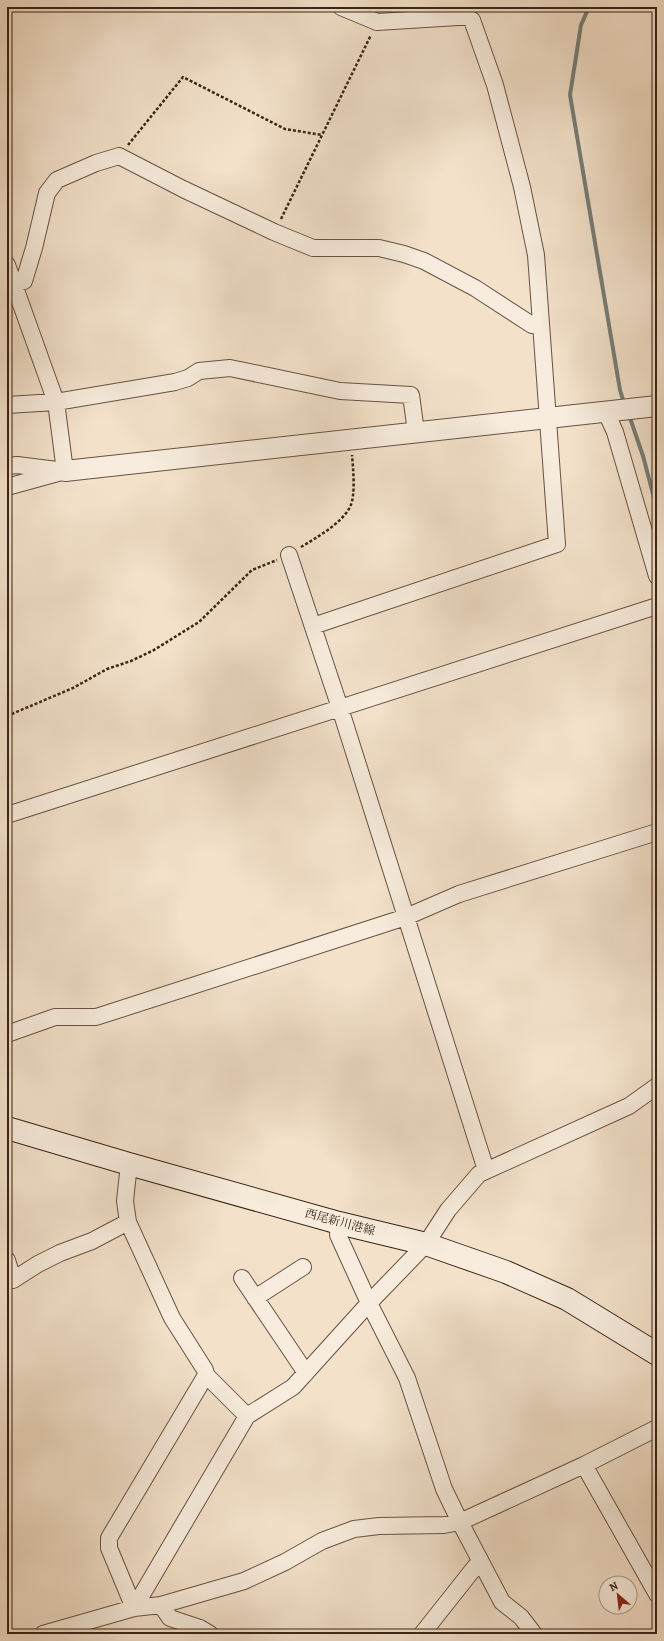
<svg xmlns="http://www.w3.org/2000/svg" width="664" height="1641" viewBox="0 0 664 1641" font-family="Alegreya,'Noto Serif JP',serif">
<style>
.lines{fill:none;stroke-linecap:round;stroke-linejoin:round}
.stream{stroke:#757f7a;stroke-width:4}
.minor-casing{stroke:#685243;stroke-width:18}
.tertiary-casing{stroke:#685243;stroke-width:22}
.secondary-casing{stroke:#3a2316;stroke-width:24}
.path{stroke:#3a2316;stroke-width:2.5;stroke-dasharray:3 2;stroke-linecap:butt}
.minor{stroke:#f7ecdd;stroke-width:16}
.tertiary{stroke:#f7ecdd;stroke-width:20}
.secondary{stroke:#f7ecdd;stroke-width:22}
.labels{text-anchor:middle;stroke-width:3;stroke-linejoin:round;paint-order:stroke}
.street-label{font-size:12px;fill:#3a2316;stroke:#f7ecdd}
</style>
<rect width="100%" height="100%" fill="#f3e1ca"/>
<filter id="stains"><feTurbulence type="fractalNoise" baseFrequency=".005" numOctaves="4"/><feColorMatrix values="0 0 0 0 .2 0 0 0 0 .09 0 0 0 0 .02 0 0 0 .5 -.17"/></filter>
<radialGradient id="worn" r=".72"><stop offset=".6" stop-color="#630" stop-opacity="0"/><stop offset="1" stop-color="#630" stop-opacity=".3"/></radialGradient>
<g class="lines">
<!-- stream -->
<path class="stream" d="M 589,7 L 581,25 L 570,95 L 620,390 L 624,403
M 629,415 L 643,456 L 657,509"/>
<defs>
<path id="minor" d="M 7,265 L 56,402 L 65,471
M 14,284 L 24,281 L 34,248 L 47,193 L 57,180 L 96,163 L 119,156 L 183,189 L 274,232 L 313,248 L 379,248 L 404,254 L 424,261 L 475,288 L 532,325 L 541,326
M 7,405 L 56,402 L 175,382 L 188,378 L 199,371 L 230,368 L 340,391 L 411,395 L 416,432
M 606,412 L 615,432 L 657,576
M 7,466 L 17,465 L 57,470
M 7,487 L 65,471
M 289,555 L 340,708 L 486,1170
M 313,626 L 557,544 L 536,255 L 522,187 L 495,85 L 472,20 L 467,17 L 458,17 L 377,22 L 341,7
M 7,815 L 657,606
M 7,1034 L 55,1017 L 96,1017 L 406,917 L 459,894 L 657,832
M 129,1164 L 125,1201 L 128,1222 L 172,1318 L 205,1370 L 206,1375 L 247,1416
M 339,1223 L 338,1235 L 369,1303 L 407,1378 L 444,1489 L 460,1522 L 502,1602 L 521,1617 L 534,1634
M 7,1260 L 13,1280
M 242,1278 L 306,1373
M 7,1280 L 13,1280 L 38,1264 L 60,1253 L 92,1241 L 128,1222
M 255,1298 L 303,1267
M 584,1465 L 657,1594
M 161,1605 L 170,1618 L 200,1628 L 210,1634
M 134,1608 L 247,1416 L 293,1387 L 369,1303 L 426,1244 L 448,1210 L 479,1174 L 629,1106 L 657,1086
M 134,1608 L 109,1548 L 109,1538 L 206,1375
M 43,1634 L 134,1608 L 161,1605 L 244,1581 L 285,1562 L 322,1541 L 354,1529 L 379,1526 L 444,1525 L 460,1522 L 584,1465 L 657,1428
M 422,1634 L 475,1567 L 481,1563"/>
<path id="tertiary" d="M 65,471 L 657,406"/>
<path id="secondary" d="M 7,1128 L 129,1164 L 339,1223 L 426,1244 L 506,1272 L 567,1299 L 657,1354"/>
</defs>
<!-- minor casing -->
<use href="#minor" class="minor-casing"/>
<!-- tertiary casing -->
<use href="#tertiary" class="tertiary-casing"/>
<!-- secondary casing -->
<use href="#secondary" class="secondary-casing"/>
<!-- path -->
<path class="path" d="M 128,145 L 183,77 L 285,129 L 322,135
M 281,219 L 371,35
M 301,547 C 316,538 342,523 350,507 C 356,495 353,468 352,455
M 7,716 L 73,688 L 107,669 L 131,661 L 154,650 L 199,622 L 252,570 L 277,560"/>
<!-- minor -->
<use href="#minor" class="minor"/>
<!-- tertiary -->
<use href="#tertiary" class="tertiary"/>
<!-- secondary -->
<use href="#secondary" class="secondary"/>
</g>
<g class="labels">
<!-- street labels -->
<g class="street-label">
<text transform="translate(340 1222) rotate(15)" y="4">西尾新川港線</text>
</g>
</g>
<!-- margin -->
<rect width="664" height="1641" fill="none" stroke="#f3e1ca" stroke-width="24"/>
<rect x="8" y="8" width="648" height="1625" fill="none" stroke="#3a2316" stroke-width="2"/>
<rect x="12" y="12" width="640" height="1617" fill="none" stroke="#3a2316"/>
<!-- north arrow -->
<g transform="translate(618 1595) rotate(332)"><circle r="19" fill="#f7ecdd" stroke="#ab9c8d"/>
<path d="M0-3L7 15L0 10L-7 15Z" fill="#8f2418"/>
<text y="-6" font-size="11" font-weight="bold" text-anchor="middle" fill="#3a2316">N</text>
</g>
<rect width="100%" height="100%" filter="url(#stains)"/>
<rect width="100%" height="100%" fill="url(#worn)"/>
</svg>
